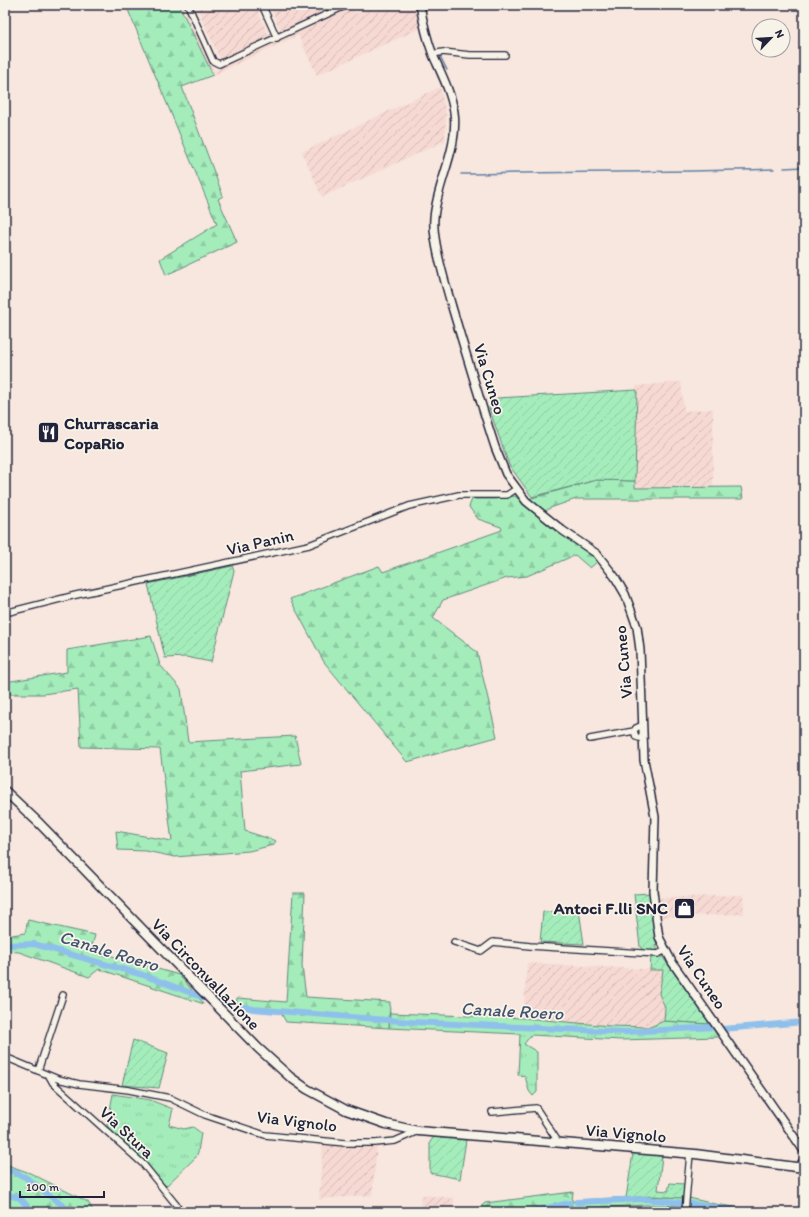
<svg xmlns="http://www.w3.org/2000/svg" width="809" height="1217" viewBox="0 0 809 1217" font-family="Itim,sans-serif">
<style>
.industrial{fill:url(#industrial-furrows)}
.grass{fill:url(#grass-tufts);stroke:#63887b}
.forest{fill:url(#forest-firs);stroke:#63887b}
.garden{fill:url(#garden-furrows);stroke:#63887b}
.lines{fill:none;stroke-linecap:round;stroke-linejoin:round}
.stream{stroke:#6381a5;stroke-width:1.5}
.canal{stroke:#8fc0eb;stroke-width:6}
.minor-casing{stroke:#22223b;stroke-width:8}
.tertiary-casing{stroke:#22223b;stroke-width:10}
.secondary-casing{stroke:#22223b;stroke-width:11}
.minor{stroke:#f7f3e8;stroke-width:5.5}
.tertiary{stroke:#f7f3e8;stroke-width:7}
.secondary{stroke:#f7f3e8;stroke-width:8}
.labels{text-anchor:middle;stroke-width:3.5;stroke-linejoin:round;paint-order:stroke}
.street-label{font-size:17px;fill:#22223b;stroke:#f7f3e8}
.poi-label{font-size:17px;font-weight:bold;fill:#22223b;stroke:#f7f3e8;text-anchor:start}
.water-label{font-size:18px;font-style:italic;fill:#435170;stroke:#f7f3e8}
</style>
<defs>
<pattern id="industrial-furrows" width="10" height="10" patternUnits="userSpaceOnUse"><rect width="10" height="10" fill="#f6d9d2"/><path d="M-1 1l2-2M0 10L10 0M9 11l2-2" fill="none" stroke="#d3bab5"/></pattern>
<pattern id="grass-tufts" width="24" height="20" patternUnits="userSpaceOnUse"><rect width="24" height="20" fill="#a4edbb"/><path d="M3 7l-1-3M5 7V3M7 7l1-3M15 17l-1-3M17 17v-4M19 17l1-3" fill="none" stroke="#8dcba2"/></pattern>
<pattern id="forest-firs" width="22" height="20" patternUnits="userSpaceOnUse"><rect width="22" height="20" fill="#a4edbb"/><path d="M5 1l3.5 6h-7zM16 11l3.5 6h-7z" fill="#8dcba2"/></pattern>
<pattern id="garden-furrows" width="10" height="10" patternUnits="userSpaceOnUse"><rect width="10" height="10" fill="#a4edbb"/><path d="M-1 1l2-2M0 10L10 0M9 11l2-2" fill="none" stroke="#8dcba2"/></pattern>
</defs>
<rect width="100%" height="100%" fill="#f7e7de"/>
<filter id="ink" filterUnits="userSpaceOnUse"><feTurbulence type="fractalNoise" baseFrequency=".025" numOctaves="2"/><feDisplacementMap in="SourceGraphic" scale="8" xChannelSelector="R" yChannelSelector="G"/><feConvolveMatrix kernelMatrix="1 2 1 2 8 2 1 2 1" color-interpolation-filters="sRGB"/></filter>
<g filter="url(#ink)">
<!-- industrial -->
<path class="industrial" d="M 179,5 L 181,5 L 214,71 L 349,8 L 348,5 L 351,5 L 355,14 L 373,5 L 416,5 L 421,28 L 317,75 L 298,35 L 213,75 Z
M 196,5 L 255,5 L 269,36 L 223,58 L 219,57 Z
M 269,5 L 340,5 L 282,33 Z
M 440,87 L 446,114 L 445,141 L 322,197 L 302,152 Z
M 681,382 L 684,411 L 713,409 L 713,488 L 635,488 L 636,386 Z
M 743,895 L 744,914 L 661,917 L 659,898 Z
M 527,963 L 663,970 L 659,994 L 665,1007 L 664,1021 L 650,1027 L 610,1026 L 523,1018 Z
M 323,1143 L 377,1147 L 372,1195 L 319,1199 Z
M 421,1195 L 454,1198 L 453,1212 L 420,1212 Z"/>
<!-- grass -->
<path class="grass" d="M 390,1013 L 523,1018 L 610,1026 L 650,1027 L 664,1021 L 710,1024 L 718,1037 L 621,1040 L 531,1035 L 524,1044 L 537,1052 L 537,1092 L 533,1096 L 529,1091 L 525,1076 L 518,1075 L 520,1034 L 389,1028 Z
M 113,1094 L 150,1100 L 173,1109 L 169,1125 L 184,1129 L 193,1127 L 201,1133 L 198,1152 L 196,1157 L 166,1186 L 107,1126 Z
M 650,1196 L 689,1198 L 715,1204 L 746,1209 L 774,1209 L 792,1212 L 686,1212 L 682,1206 L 646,1205 L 571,1209 L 572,1202 L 576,1200 Z"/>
<!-- forest -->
<path class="forest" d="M 126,5 L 179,5 L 213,75 L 182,87 L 223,196 L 218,199 L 237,242 L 166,275 L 160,259 L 217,224 Z
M 596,480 L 635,481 L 635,488 L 741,487 L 743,499 L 576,499 L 550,508 L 538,516 L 574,541 L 598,561 L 590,568 L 575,555 L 527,576 L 507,578 L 443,600 L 433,618 L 477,652 L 497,737 L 407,762 L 324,662 L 290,599 L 379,566 L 383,572 L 502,530 L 501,527 L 478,519 L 469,507 L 472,499 L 495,499 L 515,496 L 521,501 Z
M 151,636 L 160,665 L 181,689 L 188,742 L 295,736 L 301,764 L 240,771 L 245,831 L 276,841 L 273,845 L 249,851 L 175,857 L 146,851 L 118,850 L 116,831 L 172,841 L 160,749 L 81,747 L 78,689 L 43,694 L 5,694 L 5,682 L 67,672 L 67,650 Z
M 293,893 L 305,893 L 302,966 L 306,997 L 390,1002 L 389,1028 L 286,1022 L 281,1013 L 254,1011 L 236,1007 L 237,998 L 286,1002 Z
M 28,920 L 95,935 L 91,950 L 179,975 L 204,1004 L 99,969 L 89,977 L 19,952 L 5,951 L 5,936 L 25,933 Z
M 5,1164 L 30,1173 L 88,1202 L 94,1212 L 5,1212 Z
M 573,1192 L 571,1209 L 558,1212 L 475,1212 L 485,1203 Z"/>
<!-- garden -->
<path class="garden" d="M 637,390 L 635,481 L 596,480 L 532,497 L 509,465 L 489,408 L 497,398 Z
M 232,566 L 234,571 L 211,662 L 186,657 L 165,658 L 148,584 Z
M 651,893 L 657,949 L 710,1024 L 664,1021 L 665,1007 L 659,994 L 663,970 L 650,970 L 651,957 L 640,947 L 634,894 Z
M 579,910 L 584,944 L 540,942 L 543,912 Z
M 133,1040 L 168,1053 L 159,1088 L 122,1085 Z
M 434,1137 L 466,1140 L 460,1179 L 430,1173 L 430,1142 Z
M 633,1153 L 662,1156 L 658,1190 L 668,1191 L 670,1183 L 684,1184 L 683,1198 L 651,1196 L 626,1198 Z"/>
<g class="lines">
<!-- stream -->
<path class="stream" d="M 440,56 L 447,70
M 784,168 L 804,167
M 461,174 C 565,172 670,172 774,169"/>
<!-- canal -->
<path class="canal" d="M 5,945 L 34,944 L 143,975 L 202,997
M 218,1001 L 253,1009 L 412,1022 L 626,1032 L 715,1027 L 723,1029 L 804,1022
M 5,1168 L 25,1177 L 66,1208 L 80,1212
M 5,1194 L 20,1198 L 32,1212
M 577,1202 L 645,1199 L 692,1204 L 746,1212
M 528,1212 L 570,1203"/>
<defs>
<path id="minor" d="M 188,5 L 213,61 L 219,64 L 347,5
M 262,5 L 277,38
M 433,54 L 443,52 L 470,55 L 505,55
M 5,613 L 76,595 L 309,545 L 409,506 L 459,495 L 507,495 L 516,489
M 634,731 L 636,728 L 643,725
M 590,739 L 634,731 L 636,737 L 643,739
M 454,942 L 481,951 L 493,942 L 530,946 L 658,954 L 666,950
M 5,1057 L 58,1079 L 79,1084 L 129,1090 L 170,1098 L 205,1115 L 265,1135 L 345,1143 L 375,1143 L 395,1141 L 418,1131
M 38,1071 L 63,995
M 49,1076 L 53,1083 L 143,1164 L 182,1212
M 492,1112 L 536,1108 L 559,1143
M 685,1212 L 690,1153"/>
<path id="tertiary" d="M 420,5 C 423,22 427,39 433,55 C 441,73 451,92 454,112 C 459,149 437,182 434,218 C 432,241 446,285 452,307 C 466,354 480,401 495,447 L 506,474 L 526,501 L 562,530 L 597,554 L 615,577 L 625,594 L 631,610 L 637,627 L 640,650 L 644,760 L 655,817 L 653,891 L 657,924 L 659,937 L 672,962 L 804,1151
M 799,1167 L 804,1160"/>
<path id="secondary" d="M 5,791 L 39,823 L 258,1048 L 290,1077 L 307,1089 L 346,1110 L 386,1124 L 418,1131 L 695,1154 L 804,1168"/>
</defs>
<!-- minor casing -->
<use href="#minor" class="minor-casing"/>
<!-- tertiary casing -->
<use href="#tertiary" class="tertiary-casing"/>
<!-- secondary casing -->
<use href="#secondary" class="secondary-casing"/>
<!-- minor -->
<use href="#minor" class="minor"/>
<!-- tertiary -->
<use href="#tertiary" class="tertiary"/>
<!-- secondary -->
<use href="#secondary" class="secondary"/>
</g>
</g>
<!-- icons -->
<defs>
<symbol id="restaurant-square" viewBox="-11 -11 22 22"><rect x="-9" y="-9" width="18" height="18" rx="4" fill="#22223b" stroke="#f7f3e8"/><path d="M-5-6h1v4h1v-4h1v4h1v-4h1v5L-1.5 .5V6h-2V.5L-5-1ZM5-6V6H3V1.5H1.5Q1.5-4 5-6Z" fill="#fff"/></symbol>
<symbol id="shop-square" viewBox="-11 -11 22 22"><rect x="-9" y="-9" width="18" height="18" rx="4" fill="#22223b" stroke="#f7f3e8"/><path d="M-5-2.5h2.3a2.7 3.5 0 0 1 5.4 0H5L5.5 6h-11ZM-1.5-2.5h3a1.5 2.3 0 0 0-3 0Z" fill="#fff"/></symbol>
</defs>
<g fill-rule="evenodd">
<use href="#restaurant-square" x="36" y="420" width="25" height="25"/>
<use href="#shop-square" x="672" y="896" width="25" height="25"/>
</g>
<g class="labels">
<!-- street labels -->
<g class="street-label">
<text transform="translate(490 379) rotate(73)" y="6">Via Cuneo</text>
<text transform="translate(260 542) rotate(-13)" y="6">Via Panin</text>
<text transform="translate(623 662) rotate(-95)" y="6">Via Cuneo</text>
<text transform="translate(206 974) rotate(46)" y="6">Via Circonvallazione</text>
<text transform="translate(702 977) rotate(56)" y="6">Via Cuneo</text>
<text transform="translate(297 1121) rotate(7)" y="6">Via Vignolo</text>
<text transform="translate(127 1132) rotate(43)" y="6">Via Stura</text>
<text transform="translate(626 1133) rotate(5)" y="6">Via Vignolo</text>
</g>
<!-- poi labels -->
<g class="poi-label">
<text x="64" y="429">Churrascaria<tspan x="64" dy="20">CopaRio</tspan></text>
<text x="668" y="914" text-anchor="end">Antoci F.lli SNC</text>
</g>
<!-- water labels -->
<g class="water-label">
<text transform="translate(109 951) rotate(17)" y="6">Canale Roero</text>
<text transform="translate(512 1011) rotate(3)" y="6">Canale Roero</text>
</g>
</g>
<!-- margin -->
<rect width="809" height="1217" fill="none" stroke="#f7f3e8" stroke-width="20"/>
<rect x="10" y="10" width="789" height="1197" fill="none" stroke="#22223b" stroke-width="1.5" filter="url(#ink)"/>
<!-- north arrow -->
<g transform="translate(771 38) rotate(65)"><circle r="19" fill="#f7f3e8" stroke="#a29fa3"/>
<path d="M0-3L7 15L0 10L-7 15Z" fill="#22223b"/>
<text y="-6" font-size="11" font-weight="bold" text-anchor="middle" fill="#22223b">N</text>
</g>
<!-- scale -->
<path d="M20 1191v6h84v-6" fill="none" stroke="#22223b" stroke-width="2"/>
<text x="26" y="1191" font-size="12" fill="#22223b" stroke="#f7f3e8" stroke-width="3" paint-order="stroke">100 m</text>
</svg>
